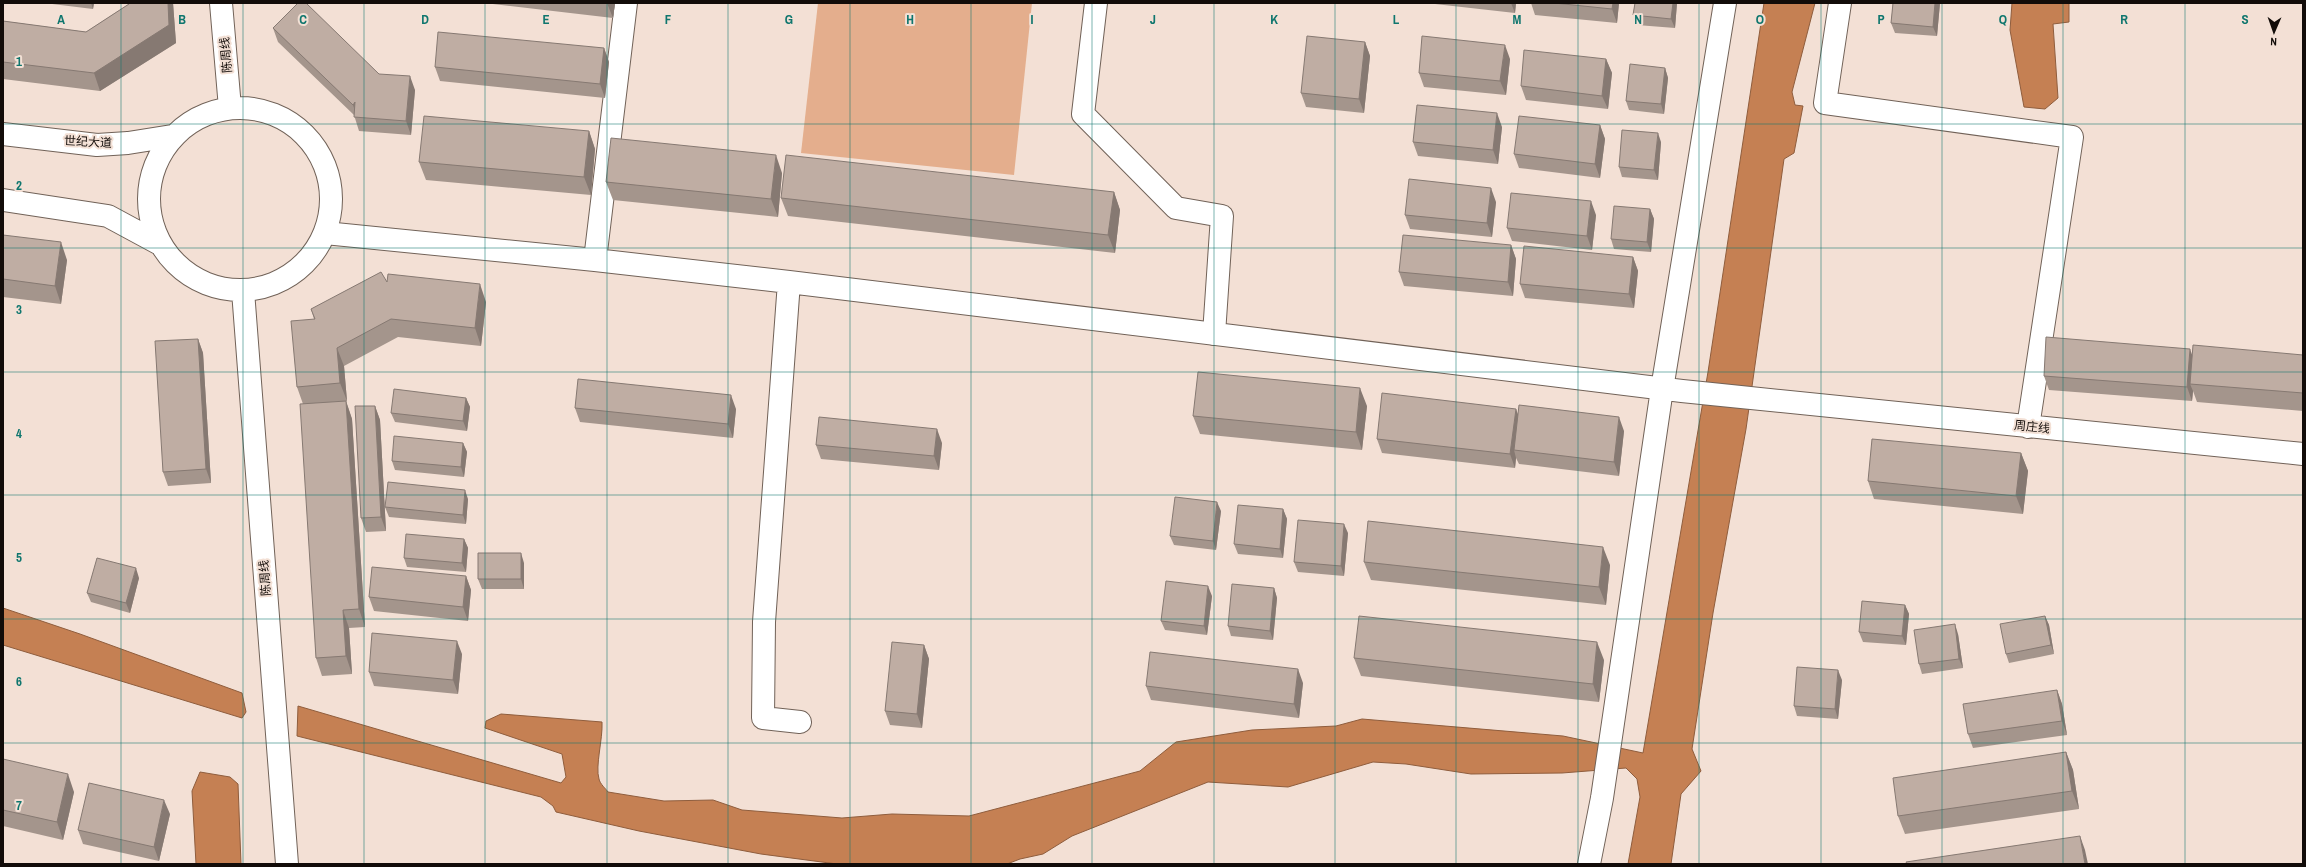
<svg xmlns="http://www.w3.org/2000/svg" width="2306" height="867" viewBox="0 0 2306 867" font-family="'Archivo Narrow','Noto Sans SC',sans-serif">
<style>
.green{fill:#e4ae8d}
.water{fill:#c58053;stroke:#8f5d3d}
.lines{fill:none;stroke-linecap:round;stroke-linejoin:round}
.minor-casing{stroke:#716258;stroke-width:24}
.major-casing{stroke:#716258;stroke-width:24}
.minor{stroke:#fff;stroke-width:22}
.major{stroke:#fff;stroke-width:22}
.wall{fill:#a4958c}
.shaded-wall{fill:#867972}
.building{fill:#bfada3;stroke:#867972}
.grid{fill:none;stroke:#0f766e;stroke-width:1;stroke-opacity:0.55}
.labels{text-anchor:middle;stroke-width:4;stroke-linejoin:round;paint-order:stroke}
.street-label{font-size:12px;fill:#120c09;stroke:#f3e0d5}
.grid-label{font-size:13px;text-anchor:middle;font-weight:bold;fill:#0f766e;stroke:#f3e0d5;stroke-width:4;stroke-linejoin:round;paint-order:stroke}
</style>
<rect width="100%" height="100%" fill="#f3e0d5"/>
<!-- green -->
<path class="green" d="M 818,3 L 1032,3 L 1014,175 L 801,153 Z"/>
<!-- water -->
<path class="water" d="M 1764,3 L 1815,3 L 1792,92 L 1795,105 L 1803,106 L 1794,153 L 1784,159 L 1746,429 L 1713,613 L 1692,749 L 1701,771 L 1681,794 L 1671,864 L 1628,864 L 1640,797 L 1637,779 L 1626,768 L 1562,773 L 1471,774 L 1406,764 L 1373,762 L 1288,787 L 1208,782 L 1072,836 L 1043,854 L 1020,859 L 1007,864 L 837,864 L 761,854 L 639,831 L 556,812 L 553,806 L 541,797 L 297,736 L 298,706 L 561,783 L 566,777 L 562,754 L 485,728 L 486,721 L 501,714 L 602,722 C 603,739 595,766 599,779 C 600,784 606,789 608,792 L 664,801 L 713,800 L 742,810 L 842,818 L 892,814 L 969,816 L 1140,771 L 1176,742 L 1252,730 L 1336,726 L 1362,719 L 1563,736 L 1643,753 L 1708,372 Z
M 2012,3 L 2069,3 L 2069,22 L 2053,24 L 2058,98 L 2045,109 L 2024,107 L 2010,30 Z
M 3,608 L 80,634 L 242,693 L 246,712 L 242,718 L 3,645 Z
M 200,772 L 230,777 L 238,784 L 241,864 L 196,864 L 192,791 Z"/>
<g class="lines">
<defs>
<path id="minor" d="M 1096,3 L 1083,114 L 1176,208 L 1222,216 L 1214,334
M 1840,3 L 1825,103 L 2072,137 L 2028,427
M 325,233 L 595,260 L 789,282 L 1682,391 L 2303,454
M 595,260 L 626,3
M 789,282 L 764,622 L 763,718 L 800,722
M 1589,864 L 1602,798 L 1662,389 L 1725,3"/>
<path id="major" d="M 221,3 L 230,108
M149 199a91 91 0 1 1 182 0a91 91 0 1 1-182 0Z
M 3,134 L 97,145 L 128,143 L 172,136
M 3,200 L 108,216 L 158,243
M 243,291 L 287,864"/>
</defs>
<!-- minor casing -->
<use href="#minor" class="minor-casing"/>
<!-- major casing -->
<use href="#major" class="major-casing"/>
<!-- minor -->
<use href="#minor" class="minor"/>
<!-- major -->
<use href="#major" class="major"/>
</g>
<!-- wall -->
<path class="wall" d="M 44,3 L 94,3 L 93,9 Z
M 129,3 L 173,3 L 176,43 L 100,91 L 3,79 L 3,21 L 86,32 L 129,4 Z
M 484,3 L 615,3 L 613,18 Z
M 1434,3 L 1516,3 L 1515,13 L 1435,4 Z
M 1531,3 L 1619,3 L 1617,23 L 1535,15 Z
M 1635,3 L 1677,3 L 1675,28 L 1637,25 L 1633,15 Z
M 1893,3 L 1940,3 L 1937,36 L 1895,33 L 1891,23 Z
M 273,28 L 379,74 L 415,90 L 411,135 L 359,131 L 354,115 L 278,42 Z
M 1365,42 L 1370,56 L 1364,113 L 1306,107 L 1301,93 Z
M 604,48 L 609,62 L 605,98 L 440,81 L 435,67 Z
M 1510,59 L 1506,95 L 1424,87 L 1419,73 Z
M 1606,59 L 1612,73 L 1608,109 L 1526,100 L 1521,86 Z
M 1665,68 L 1668,78 L 1664,114 L 1629,110 L 1626,101 Z
M 1600,125 L 1605,139 L 1600,178 L 1519,168 L 1514,154 Z
M 1502,127 L 1498,164 L 1418,156 L 1413,142 Z
M 589,131 L 595,149 L 591,195 L 426,180 L 419,162 Z
M 1661,142 L 1658,180 L 1622,177 L 1619,167 Z
M 782,173 L 778,217 L 613,200 L 606,182 Z
M 1114,192 L 1120,210 L 1115,253 L 788,216 L 781,198 Z
M 1496,202 L 1492,237 L 1410,229 L 1405,215 Z
M 1650,209 L 1654,219 L 1651,252 L 1614,249 L 1611,239 Z
M 1596,215 L 1592,250 L 1512,241 L 1507,228 Z
M 3,235 L 67,260 L 61,304 L 3,297 Z
M 1511,245 L 1516,259 L 1513,296 L 1404,286 L 1399,272 Z
M 1633,257 L 1638,271 L 1634,308 L 1525,298 L 1520,284 Z
M 387,282 L 486,302 L 481,346 L 398,337 L 344,366 L 347,401 L 346,401 L 352,419 L 365,627 L 349,628 L 352,674 L 322,676 L 316,658 L 303,404 L 297,387 L 314,319 L 311,309 Z
M 198,339 L 203,353 L 211,483 L 168,486 L 163,472 Z
M 2193,355 L 2303,355 L 2303,411 L 2197,402 L 2193,391 L 2192,401 L 2049,390 L 2044,376 Z
M 466,398 L 470,407 L 467,431 L 395,422 L 391,413 Z
M 375,406 L 380,420 L 386,531 L 366,532 L 361,518 Z
M 1367,406 L 1362,450 L 1200,434 L 1193,416 Z
M 575,408 L 736,409 L 733,438 L 580,422 Z
M 1516,409 L 1518,416 L 1624,431 L 1619,476 L 1519,464 L 1516,458 L 1515,468 L 1382,453 L 1377,439 Z
M 463,443 L 467,452 L 464,477 L 395,470 L 392,461 Z
M 942,443 L 939,470 L 821,459 L 816,445 Z
M 2021,453 L 2028,471 L 2023,514 L 1874,499 L 1868,481 Z
M 468,499 L 466,524 L 389,517 L 385,507 Z
M 1283,509 L 1287,519 L 1283,558 L 1238,554 L 1234,544 Z
M 1221,511 L 1216,550 L 1174,545 L 1170,536 Z
M 1348,533 L 1344,576 L 1298,572 L 1294,562 Z
M 464,539 L 468,548 L 466,572 L 407,567 L 404,558 Z
M 1364,562 L 1610,565 L 1606,605 L 1371,580 Z
M 524,563 L 524,589 L 482,589 L 478,579 Z
M 466,576 L 471,590 L 468,621 L 374,611 L 369,597 Z
M 139,578 L 130,613 L 91,602 L 87,593 Z
M 1274,588 L 1277,598 L 1273,640 L 1231,636 L 1228,626 Z
M 1212,596 L 1207,635 L 1165,630 L 1161,621 Z
M 1905,605 L 1909,614 L 1906,645 L 1863,642 L 1859,632 Z
M 2045,616 L 2049,625 L 2054,654 L 2009,663 L 2006,654 Z
M 1958,634 L 1963,668 L 1922,674 L 1919,664 Z
M 924,645 L 929,659 L 922,728 L 890,725 L 885,711 Z
M 462,654 L 458,694 L 374,686 L 369,672 Z
M 1354,658 L 1604,660 L 1599,702 L 1361,676 Z
M 1842,680 L 1838,719 L 1797,716 L 1794,706 Z
M 1303,683 L 1299,718 L 1151,700 L 1146,686 Z
M 2057,690 L 2062,704 L 2067,735 L 1973,748 L 1968,734 Z
M 2066,752 L 2073,770 L 2079,809 L 1905,834 L 1898,816 Z
M 3,759 L 74,792 L 63,840 L 3,826 Z
M 170,814 L 159,861 L 83,844 L 78,830 Z"/>
<!-- shaded-wall -->
<path class="shaded-wall" d="M 91,3 L 94,3 L 93,9 Z
M 168,3 L 173,3 L 176,43 L 100,91 L 94,73 Z
M 607,3 L 615,3 L 613,18 Z
M 1511,3 L 1516,3 L 1515,13 Z
M 1613,3 L 1619,3 L 1617,23 L 1612,9 Z
M 1673,3 L 1677,3 L 1675,28 L 1671,19 Z
M 1935,3 L 1940,3 L 1937,36 L 1933,27 Z
M 1365,42 L 1370,56 L 1364,113 L 1359,99 Z
M 1505,45 L 1510,59 L 1506,95 L 1500,81 Z
M 604,48 L 609,62 L 605,98 L 600,84 Z
M 1606,59 L 1612,73 L 1608,109 L 1602,96 Z
M 1665,68 L 1668,78 L 1664,114 L 1661,104 Z
M 410,76 L 415,90 L 411,135 L 406,121 Z
M 355,102 L 357,117 L 353,105 Z
M 1497,113 L 1502,127 L 1498,164 L 1493,150 Z
M 1600,125 L 1605,139 L 1600,178 L 1595,164 Z
M 589,131 L 595,149 L 591,195 L 584,177 Z
M 1658,133 L 1661,142 L 1658,180 L 1654,170 Z
M 776,155 L 782,173 L 778,217 L 771,199 Z
M 1491,188 L 1496,202 L 1492,237 L 1487,223 Z
M 1114,192 L 1120,210 L 1115,253 L 1108,235 Z
M 1591,201 L 1596,215 L 1592,250 L 1587,236 Z
M 1650,209 L 1654,219 L 1651,252 L 1647,242 Z
M 61,242 L 67,260 L 61,304 L 55,286 Z
M 1511,245 L 1516,259 L 1513,296 L 1508,282 Z
M 1633,257 L 1638,271 L 1634,308 L 1629,294 Z
M 480,284 L 486,302 L 481,346 L 475,328 Z
M 198,339 L 203,353 L 211,483 L 206,469 Z
M 337,348 L 344,366 L 347,401 L 340,383 Z
M 2190,349 L 2195,363 L 2190,384 L 2193,391 L 2192,401 L 2187,387 Z
M 1360,388 L 1367,406 L 1362,450 L 1356,432 Z
M 731,395 L 736,409 L 733,438 L 728,424 Z
M 466,398 L 470,407 L 467,431 L 463,421 Z
M 346,401 L 352,419 L 365,627 L 359,609 Z
M 375,406 L 380,420 L 386,531 L 381,517 Z
M 1516,409 L 1521,423 L 1514,450 L 1516,458 L 1515,468 L 1510,454 Z
M 1619,417 L 1624,431 L 1619,476 L 1614,462 Z
M 937,429 L 942,443 L 939,470 L 934,456 Z
M 463,443 L 467,452 L 464,477 L 461,467 Z
M 2021,453 L 2028,471 L 2023,514 L 2016,496 Z
M 465,490 L 468,499 L 466,524 L 463,515 Z
M 1217,502 L 1221,511 L 1216,550 L 1213,541 Z
M 1283,509 L 1287,519 L 1283,558 L 1280,549 Z
M 1344,524 L 1348,533 L 1344,576 L 1341,566 Z
M 464,539 L 468,548 L 466,572 L 462,563 Z
M 1603,547 L 1610,565 L 1606,605 L 1599,587 Z
M 521,553 L 524,563 L 524,589 L 521,579 Z
M 136,568 L 139,578 L 130,613 L 126,603 Z
M 466,576 L 471,590 L 468,621 L 463,607 Z
M 1208,586 L 1212,596 L 1207,635 L 1204,626 Z
M 1274,588 L 1277,598 L 1273,640 L 1270,631 Z
M 1905,605 L 1909,614 L 1906,645 L 1902,636 Z
M 343,610 L 349,628 L 352,674 L 346,656 Z
M 2045,616 L 2049,625 L 2054,654 L 2051,645 Z
M 1955,624 L 1958,634 L 1963,668 L 1959,659 Z
M 457,641 L 462,654 L 458,694 L 453,680 Z
M 1597,642 L 1604,660 L 1599,702 L 1593,684 Z
M 924,645 L 929,659 L 922,728 L 917,714 Z
M 1298,669 L 1303,683 L 1299,718 L 1294,704 Z
M 1838,670 L 1842,680 L 1838,719 L 1835,709 Z
M 2057,690 L 2062,704 L 2067,735 L 2062,721 Z
M 2066,752 L 2073,770 L 2079,809 L 2072,791 Z
M 68,774 L 74,792 L 63,840 L 57,822 Z
M 164,800 L 170,814 L 159,861 L 154,847 Z
M 2080,836 L 2085,850 L 2088,864 L 2085,864 Z"/>
<!-- building -->
<path class="building" d="M 129,3 L 168,3 L 169,25 L 94,73 L 3,62 L 3,21 L 86,32 L 129,4 Z
M 298,3 L 306,3 L 379,74 L 410,76 L 406,121 L 354,117 L 355,102 L 353,105 L 273,28 Z
M 1554,3 L 1613,3 L 1612,9 Z
M 1635,3 L 1673,3 L 1671,19 L 1633,15 Z
M 1893,3 L 1935,3 L 1933,27 L 1891,23 Z
M 438,32 L 604,48 L 600,84 L 435,67 Z
M 1307,36 L 1365,42 L 1359,99 L 1301,93 Z
M 1422,36 L 1505,45 L 1500,81 L 1419,73 Z
M 1524,50 L 1606,59 L 1602,96 L 1521,86 Z
M 1630,64 L 1665,68 L 1661,104 L 1626,101 Z
M 1417,105 L 1497,113 L 1493,150 L 1413,142 Z
M 424,116 L 589,131 L 584,177 L 419,162 Z
M 1519,116 L 1600,125 L 1595,164 L 1514,154 Z
M 1622,130 L 1658,133 L 1654,170 L 1619,167 Z
M 611,138 L 776,155 L 771,199 L 606,182 Z
M 786,155 L 1114,192 L 1108,235 L 781,198 Z
M 1409,179 L 1491,188 L 1487,223 L 1405,215 Z
M 1511,193 L 1591,201 L 1587,236 L 1507,228 Z
M 1614,206 L 1650,209 L 1647,242 L 1611,239 Z
M 3,235 L 61,242 L 55,286 L 3,279 Z
M 1403,235 L 1511,245 L 1508,282 L 1399,272 Z
M 1524,246 L 1633,257 L 1629,294 L 1520,284 Z
M 381,272 L 387,282 L 388,274 L 480,284 L 475,328 L 391,319 L 337,348 L 340,383 L 297,387 L 291,321 L 315,319 L 311,309 Z
M 2046,337 L 2190,349 L 2187,387 L 2044,376 Z
M 198,339 L 206,469 L 163,472 L 155,341 Z
M 2193,345 L 2303,355 L 2303,393 L 2190,384 Z
M 1198,372 L 1360,388 L 1356,432 L 1193,416 Z
M 578,379 L 731,395 L 728,424 L 575,408 Z
M 394,389 L 466,398 L 463,421 L 391,413 Z
M 1382,393 L 1516,409 L 1510,454 L 1377,439 Z
M 346,401 L 359,609 L 343,610 L 346,656 L 316,658 L 300,404 Z
M 1519,405 L 1619,417 L 1614,462 L 1514,450 Z
M 355,406 L 375,406 L 381,517 L 361,518 Z
M 819,417 L 937,429 L 934,456 L 816,445 Z
M 394,436 L 463,443 L 461,467 L 392,461 Z
M 1872,439 L 2021,453 L 2016,496 L 1868,481 Z
M 388,482 L 465,490 L 463,515 L 385,507 Z
M 1175,497 L 1217,502 L 1213,541 L 1170,536 Z
M 1238,505 L 1283,509 L 1280,549 L 1234,544 Z
M 1298,520 L 1344,524 L 1341,566 L 1294,562 Z
M 1368,521 L 1603,547 L 1599,587 L 1364,562 Z
M 406,534 L 464,539 L 462,563 L 404,558 Z
M 478,553 L 521,553 L 521,579 L 478,579 Z
M 97,558 L 136,568 L 126,603 L 87,593 Z
M 372,567 L 466,576 L 463,607 L 369,597 Z
M 1166,581 L 1208,586 L 1204,626 L 1161,621 Z
M 1232,584 L 1274,588 L 1270,631 L 1228,626 Z
M 1862,601 L 1905,605 L 1902,636 L 1859,632 Z
M 1359,616 L 1597,642 L 1593,684 L 1354,658 Z
M 2045,616 L 2051,645 L 2006,654 L 2000,624 Z
M 1955,624 L 1959,659 L 1919,664 L 1914,630 Z
M 372,633 L 457,641 L 453,680 L 369,672 Z
M 892,642 L 924,645 L 917,714 L 885,711 Z
M 1150,652 L 1298,669 L 1294,704 L 1146,686 Z
M 1797,667 L 1838,670 L 1835,709 L 1794,706 Z
M 2057,690 L 2062,721 L 1968,734 L 1963,704 Z
M 2066,752 L 2072,791 L 1898,816 L 1893,778 Z
M 3,759 L 68,774 L 57,822 L 3,810 Z
M 89,783 L 164,800 L 154,847 L 78,830 Z
M 2080,836 L 2085,864 L 1907,864 L 1906,862 Z"/>
<!-- grid -->
<path class="grid" d="M 121,3 L 121,864M 243,3 L 243,864M 364,3 L 364,864M 485,3 L 485,864M 607,3 L 607,864M 728,3 L 728,864M 850,3 L 850,864M 971,3 L 971,864M 1092,3 L 1092,864M 1214,3 L 1214,864M 1335,3 L 1335,864M 1456,3 L 1456,864M 1578,3 L 1578,864M 1699,3 L 1699,864M 1821,3 L 1821,864M 1942,3 L 1942,864M 2063,3 L 2063,864M 2185,3 L 2185,864M 3,124 L 2303,124M 3,248 L 2303,248M 3,372 L 2303,372M 3,495 L 2303,495M 3,619 L 2303,619M 3,743 L 2303,743"/>
<g class="labels">
<!-- street labels -->
<g class="street-label">
<text transform="translate(226 55) rotate(-95)" y="4">陈周线</text>
<text transform="translate(88 142) rotate(3)" y="4">世纪大道</text>
<text transform="translate(2032 427) rotate(6)" y="4">周庄线</text>
<text transform="translate(265 578) rotate(-94)" y="4">陈周线</text>
</g>
</g>
<g class="grid-label">
<text x="61" y="24">A</text>
<text x="182" y="24">B</text>
<text x="303" y="24">C</text>
<text x="425" y="24">D</text>
<text x="546" y="24">E</text>
<text x="668" y="24">F</text>
<text x="789" y="24">G</text>
<text x="910" y="24">H</text>
<text x="1032" y="24">I</text>
<text x="1153" y="24">J</text>
<text x="1274" y="24">K</text>
<text x="1396" y="24">L</text>
<text x="1517" y="24">M</text>
<text x="1638" y="24">N</text>
<text x="1760" y="24">O</text>
<text x="1881" y="24">P</text>
<text x="2003" y="24">Q</text>
<text x="2124" y="24">R</text>
<text x="2245" y="24">S</text>
<text x="19" y="66">1</text>
<text x="19" y="190">2</text>
<text x="19" y="314">3</text>
<text x="19" y="438">4</text>
<text x="19" y="562">5</text>
<text x="19" y="686">6</text>
<text x="19" y="810">7</text>
</g>
<!-- border -->
<rect width="2306" height="867" fill="none" stroke="#120c09" stroke-width="8"/>
<!-- north arrow -->
<g transform="translate(2274 32) rotate(182)" stroke="#f3e0d5" stroke-width="3" paint-order="stroke">
<path d="M0-3L7 15L0 10L-7 15Z" fill="#120c09"/>
<text y="-6" font-size="11" font-weight="bold" text-anchor="middle" fill="#120c09">N</text>
</g>
</svg>
